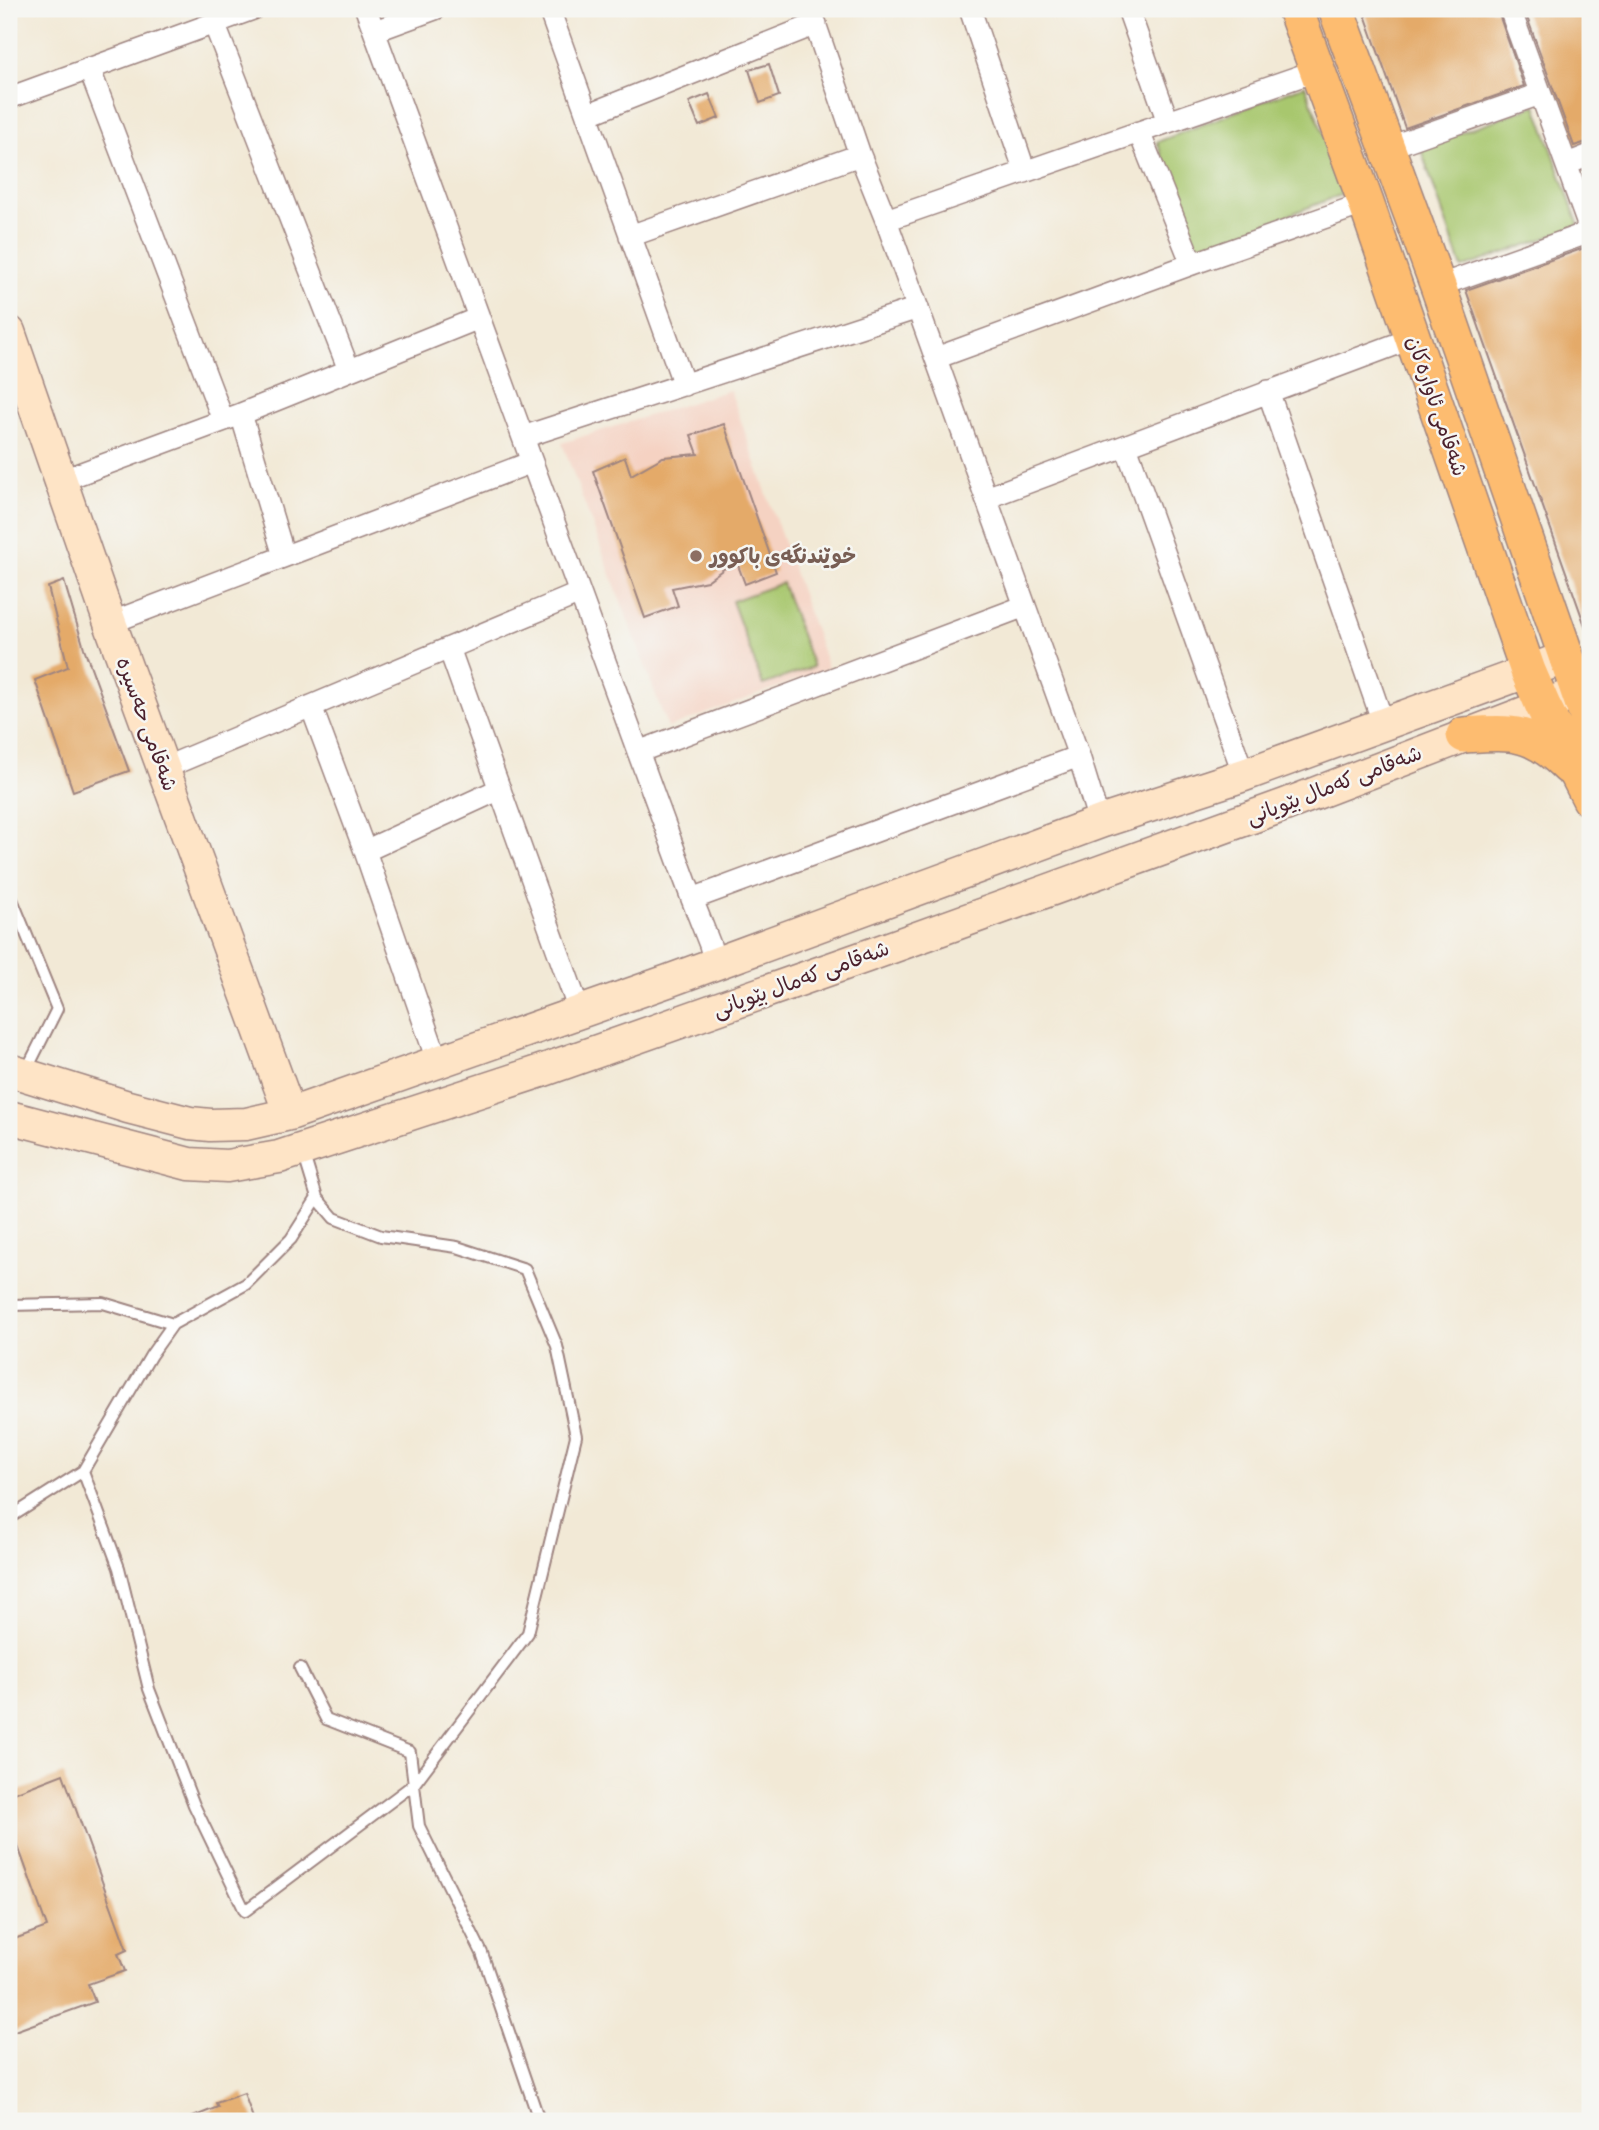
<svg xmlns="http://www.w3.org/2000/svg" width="1599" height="2130" viewBox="0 0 1599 2130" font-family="Pangolin,'Playpen Sans Arabic',sans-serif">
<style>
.built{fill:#f5d2c2}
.green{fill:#a8c76e;stroke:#79734c;stroke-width:2}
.building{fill:#e4aa69}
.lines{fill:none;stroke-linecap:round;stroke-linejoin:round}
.lane-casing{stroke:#9e8480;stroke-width:14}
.street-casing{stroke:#9e8480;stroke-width:24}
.secondary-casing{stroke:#9e8480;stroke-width:35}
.primary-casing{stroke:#9e8480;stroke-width:38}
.lane{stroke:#fff;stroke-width:10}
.street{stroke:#fff;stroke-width:21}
.secondary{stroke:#fee4c6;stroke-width:32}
.primary{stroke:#fdbc70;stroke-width:35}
.education-dot{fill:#8d6e63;stroke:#f6f6f2;stroke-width:2.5}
.labels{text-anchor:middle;stroke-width:5;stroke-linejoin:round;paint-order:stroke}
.street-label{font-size:21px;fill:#4a1f2b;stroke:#f6f6f2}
.education-label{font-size:21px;font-weight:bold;fill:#785e54;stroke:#f6f6f2;text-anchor:start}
</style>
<rect width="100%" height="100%" fill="#f6f6f2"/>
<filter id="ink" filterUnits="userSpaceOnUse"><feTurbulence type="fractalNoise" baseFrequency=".0143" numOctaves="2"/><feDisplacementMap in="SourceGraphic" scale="14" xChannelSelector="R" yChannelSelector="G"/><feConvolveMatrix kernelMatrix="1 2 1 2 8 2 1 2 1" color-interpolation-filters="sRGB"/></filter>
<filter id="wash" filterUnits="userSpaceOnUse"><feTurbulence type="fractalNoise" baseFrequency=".00686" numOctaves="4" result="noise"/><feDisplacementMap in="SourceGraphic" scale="28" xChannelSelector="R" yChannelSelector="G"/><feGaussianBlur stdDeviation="1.57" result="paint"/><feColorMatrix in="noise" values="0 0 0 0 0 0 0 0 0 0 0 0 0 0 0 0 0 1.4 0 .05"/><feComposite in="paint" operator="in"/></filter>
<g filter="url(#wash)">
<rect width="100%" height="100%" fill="#f2e9d6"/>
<!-- built -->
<path class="built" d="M 730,390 L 828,668 L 668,728 L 562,443 Z"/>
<!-- green -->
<path class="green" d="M 1305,85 L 1346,193 L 1197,250 L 1157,142 Z
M 1536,105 L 1579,226 L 1462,268 L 1420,147 Z
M 782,583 L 813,667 L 763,685 L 732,601 Z"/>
<g id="blocks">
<!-- building -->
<path class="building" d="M 1363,9 L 1497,9 L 1524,86 L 1405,128 Z
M 1524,9 L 1590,9 L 1590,141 L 1574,146 Z
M 769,64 L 779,96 L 760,103 L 749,70 Z
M 709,94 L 719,118 L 699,126 L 689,102 Z
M 1590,246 L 1590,633 L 1588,634 L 1466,290 Z
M 724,424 L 776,572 L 745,584 L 736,560 L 707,581 L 672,588 L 678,606 L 645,618 L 593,471 L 625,457 L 631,475 L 663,457 L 698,454 L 691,435 Z
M 64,581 L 84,648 L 129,771 L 73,791 L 35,680 L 68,667 L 48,587 Z
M 63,1774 L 127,1950 L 118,1954 L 125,1971 L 88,1984 L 95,2002 L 9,2033 L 9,1941 L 47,1927 L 15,1838 L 9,1841 L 9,1795 Z
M 244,2093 L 254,2121 L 183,2121 L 218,2107 L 216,2103 Z"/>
</g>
</g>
<g filter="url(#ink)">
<use href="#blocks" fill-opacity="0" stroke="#9e8480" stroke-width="2"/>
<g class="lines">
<defs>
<path id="lane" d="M 9,892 L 57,1009 L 25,1073
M 9,1305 L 103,1303 L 173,1324
M 83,1471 L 119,1568 L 149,1689 L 194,1805 L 245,1911 L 414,1784 L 528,1633 L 576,1436 L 557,1346 L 525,1269 L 457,1247 L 381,1236 L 334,1218 L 317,1198
M 9,1518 L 83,1471 L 151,1355 L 173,1324 L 246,1284 L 291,1239 L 317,1198 L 303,1152
M 300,1668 L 326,1719 L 410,1752 L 419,1826 L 482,1953 L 538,2117"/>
<path id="street" d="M 366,9 L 692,899 L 710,945 L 715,964
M 549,9 L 684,385
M 810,9 L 860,155 L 886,220 L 1079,756 L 1095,808 L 1103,821
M 970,9 L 1025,172
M 1128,9 L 1168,122
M 1510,9 L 1590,230
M 214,23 L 349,370
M 375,31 L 435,9
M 89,68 L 223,420
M 9,98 L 253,9
M 587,115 L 816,24
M 1139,132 L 1192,264
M 1387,148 L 1540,94
M 1567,164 L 1590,155
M 886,220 L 1318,70
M 630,236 L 860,155
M 1438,286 L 1590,232
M 936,358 L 1192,264 L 1366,203
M 1268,391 L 1378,708 L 1386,723
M 241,414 L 284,556
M 523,437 L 918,308
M 1126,446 L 1244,775
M 60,481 L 241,414 L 479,318
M 986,498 L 1413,338
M 110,623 L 532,462
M 449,648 L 580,1013
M 311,706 L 365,851 L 438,1063
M 638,752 L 1025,606
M 164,768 L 580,593
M 365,851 L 500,789
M 692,899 L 1079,756"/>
<path id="secondary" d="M 9,332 L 110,623 L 290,1114
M 9,1070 L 128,1107 L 190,1123 L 210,1125 L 246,1124 L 290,1114 L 668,981 L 1103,821 L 1244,775 L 1567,657
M 9,1117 L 189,1164 L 227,1166 L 279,1157 L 541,1071 L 867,956 L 1285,805 L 1579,692"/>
<path id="primary" d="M 1295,9 L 1366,203 L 1528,671 L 1543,706 L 1590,799
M 1336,9 L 1438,286 L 1590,725
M 1464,735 C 1513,732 1532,730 1569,767"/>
</defs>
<!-- lane casing -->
<use href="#lane" class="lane-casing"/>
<!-- street casing -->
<use href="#street" class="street-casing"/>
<!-- secondary casing -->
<use href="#secondary" class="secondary-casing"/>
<!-- primary casing -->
<use href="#primary" class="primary-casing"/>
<!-- lane -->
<use href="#lane" class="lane"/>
<!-- street -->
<use href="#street" class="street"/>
<!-- secondary -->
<use href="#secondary" class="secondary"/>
<!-- primary -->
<use href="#primary" class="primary"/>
</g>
</g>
<!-- markers -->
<circle class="education-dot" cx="696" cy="556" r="7"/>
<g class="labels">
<!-- street labels -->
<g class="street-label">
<text transform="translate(1437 406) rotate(71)" y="7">شەقامی ئاوارەکان</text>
<text transform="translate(147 724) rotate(70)" y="7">شەقامی حەسیرە</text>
<text transform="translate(1334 785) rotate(-21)" y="7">شەقامی کەمال بێویانی</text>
<text transform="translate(801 979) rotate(-20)" y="7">شەقامی کەمال بێویانی</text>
</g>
<!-- education labels -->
<g class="education-label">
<text x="710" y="563">خوێندنگەی باکوور</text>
</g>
</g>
<!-- margin -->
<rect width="1599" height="2130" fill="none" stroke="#f6f6f2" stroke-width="35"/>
</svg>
